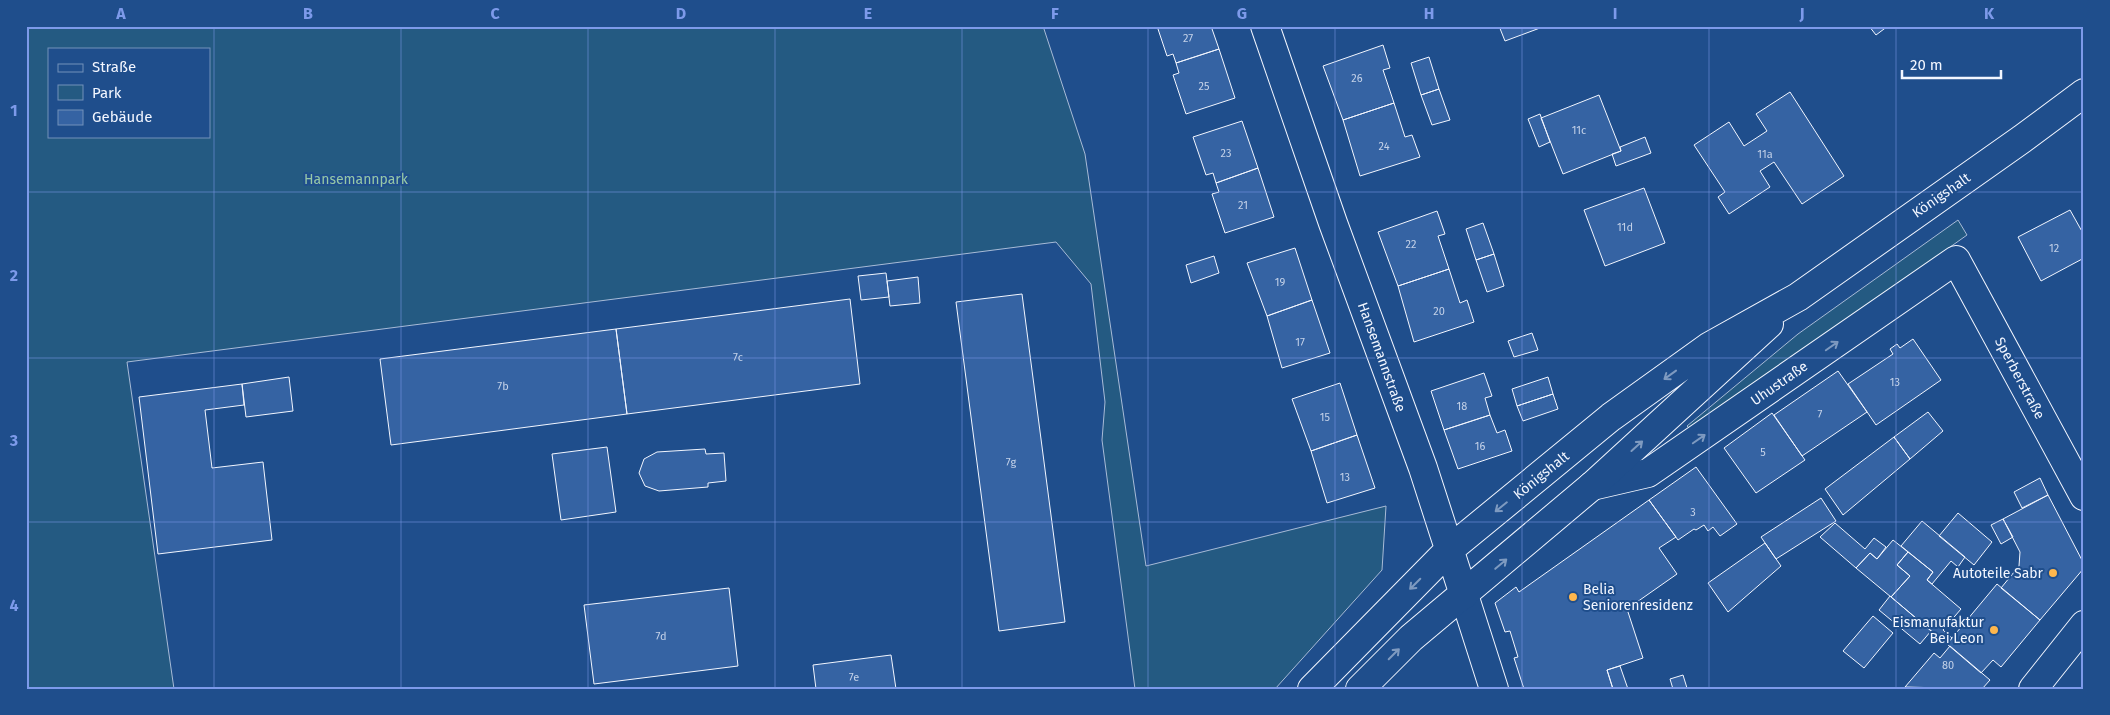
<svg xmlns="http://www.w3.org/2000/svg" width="2110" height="715" viewBox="0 0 2110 715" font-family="'Fira Sans',sans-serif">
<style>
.green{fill:#245a82;stroke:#a8bbd7;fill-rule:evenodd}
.building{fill:#3563a3;stroke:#f2f6ff}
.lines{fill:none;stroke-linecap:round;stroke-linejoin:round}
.street-casing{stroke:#f2f6ff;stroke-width:30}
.secondary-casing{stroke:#f2f6ff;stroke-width:30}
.street{stroke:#1f4e8c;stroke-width:28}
.secondary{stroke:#1f4e8c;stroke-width:28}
.oneway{stroke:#7e9ac0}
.grid{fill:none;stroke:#7d9aea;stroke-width:1;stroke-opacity:0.55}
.poi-dot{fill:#ffb74d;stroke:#1f4e8c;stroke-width:2}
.labels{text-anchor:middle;stroke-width:4;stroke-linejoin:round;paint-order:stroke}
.number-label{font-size:11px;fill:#c3d1e8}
.park-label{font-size:14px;fill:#97c8a6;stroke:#1f4e8c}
.street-label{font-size:14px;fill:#f2f6ff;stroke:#1f4e8c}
.poi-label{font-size:14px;fill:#f2f6ff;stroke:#1f4e8c;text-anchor:end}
.neatline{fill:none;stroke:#7d9aea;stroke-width:2}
.grid-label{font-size:16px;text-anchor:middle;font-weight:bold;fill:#7d9aea}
</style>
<rect width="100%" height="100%" fill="#1f4e8c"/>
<!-- green -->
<path class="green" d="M 26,26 L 1043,26 L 1085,154 L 1146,566 L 1386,506 L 1382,570 L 1275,689 L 1135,689 L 1102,440 L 1105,402 L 1091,284 L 1056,242 L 127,362 L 174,689 L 26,689 ZM 49,49 L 209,49 L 209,136 L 49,136 Z
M 1958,220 L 1967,235 L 1692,431 L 1687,426 L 1798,334 Z"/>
<!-- building -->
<path class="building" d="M 1157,26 L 1211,26 L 1219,49 L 1176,63 L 1173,54 L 1167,56 Z
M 1499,26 L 1540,26 L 1540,28 L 1505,41 Z
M 1869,26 L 1888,26 L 1876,35 Z
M 1383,45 L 1390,68 L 1383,70 L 1394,103 L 1343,120 L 1323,66 Z
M 1219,49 L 1235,98 L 1186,114 L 1173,75 L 1179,73 L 1176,63 Z
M 1429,57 L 1439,89 L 1421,95 L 1411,63 Z
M 1439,89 L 1450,120 L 1432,125 L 1421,95 Z
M 1790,92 L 1844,176 L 1802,204 L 1774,162 L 1760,171 L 1770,187 L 1729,214 L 1718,197 L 1725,192 L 1694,145 L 1729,122 L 1744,146 L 1767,131 L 1756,114 Z
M 1599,95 L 1621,151 L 1563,174 L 1541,118 Z
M 1394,103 L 1405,137 L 1412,135 L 1420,157 L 1360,176 L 1343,120 Z
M 1540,114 L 1550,142 L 1539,147 L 1528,119 Z
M 1242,121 L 1258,168 L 1216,183 L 1213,173 L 1206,175 L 1193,137 Z
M 1645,137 L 1651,153 L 1616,166 L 1612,154 L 1621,151 L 1620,147 Z
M 1258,168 L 1274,217 L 1225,233 L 1212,194 L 1219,192 L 1216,183 Z
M 1644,188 L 1665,243 L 1605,266 L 1584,210 Z
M 2070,210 L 2084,235 L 2084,258 L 2041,281 L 2018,237 Z
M 1437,211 L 1445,234 L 1438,236 L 1449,269 L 1398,286 L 1378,232 Z
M 1483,223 L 1494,254 L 1476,260 L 1466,229 Z
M 1295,248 L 1312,300 L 1267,316 L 1247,263 Z
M 1494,254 L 1504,286 L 1487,292 L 1476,260 Z
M 1214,256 L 1219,273 L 1191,283 L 1186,265 Z
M 1449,269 L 1460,303 L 1467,300 L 1474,322 L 1414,342 L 1398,286 Z
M 886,273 L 889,297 L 861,300 L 858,276 Z
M 918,277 L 920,303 L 890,306 L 887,281 Z
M 1022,294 L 1065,622 L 999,631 L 956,302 Z
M 850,299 L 860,384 L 627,414 L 616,329 Z
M 1312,300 L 1330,353 L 1282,368 L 1267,316 Z
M 616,329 L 627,414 L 391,445 L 380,359 Z
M 1532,333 L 1538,350 L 1514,357 L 1508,341 Z
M 1913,339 L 1941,380 L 1876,425 L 1848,384 L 1893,354 L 1890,349 L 1897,344 L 1900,348 Z
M 1838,371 L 1867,412 L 1802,456 L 1774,415 Z
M 1484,373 L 1492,396 L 1485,398 L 1490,415 L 1444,430 L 1431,391 Z
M 289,377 L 293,411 L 246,417 L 242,384 Z
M 1548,377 L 1553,394 L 1517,406 L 1512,389 Z
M 1340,383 L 1357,435 L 1311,451 L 1292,399 Z
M 242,384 L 244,405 L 205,410 L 212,468 L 263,462 L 272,540 L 158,554 L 139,397 Z
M 1553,394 L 1558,409 L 1523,421 L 1517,406 Z
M 1928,412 L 1943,431 L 1910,459 L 1894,437 Z
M 1772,413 L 1805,460 L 1756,493 L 1724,448 Z
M 1490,415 L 1497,433 L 1505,430 L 1512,451 L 1458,469 L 1444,430 Z
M 1357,435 L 1375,488 L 1327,503 L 1311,451 Z
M 1894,437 L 1910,459 L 1843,515 L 1825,489 Z
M 607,447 L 616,512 L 561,520 L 552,454 Z
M 705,449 L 706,454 L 724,453 L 726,481 L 708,483 L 708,487 L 659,491 L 645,486 L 639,473 L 644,459 L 657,452 Z
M 1696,467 L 1737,524 L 1720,536 L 1713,527 L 1708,531 L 1704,525 L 1696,530 L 1694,529 L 1678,540 L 1649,500 Z
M 2040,478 L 2048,495 L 2022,508 L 2014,492 Z
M 2048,495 L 2084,564 L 2084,568 L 2040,620 L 2001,588 L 2019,566 L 2020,552 L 2003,519 Z
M 1821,498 L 1836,521 L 1776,559 L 1761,537 Z
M 1649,500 L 1676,537 L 1659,548 L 1677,574 L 1627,609 L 1643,658 L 1607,670 L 1613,689 L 1524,689 L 1514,658 L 1518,657 L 1510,631 L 1505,632 L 1495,603 L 1516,587 L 1519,592 Z
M 1958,513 L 1992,542 L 1974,565 L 1939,536 Z
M 2003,519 L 2013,537 L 2001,544 L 1991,525 Z
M 1922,521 L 1965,557 L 1958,567 L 1951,561 L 1932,584 L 1927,580 L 1933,572 L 1901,546 Z
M 1835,523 L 1865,549 L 1874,538 L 1886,547 L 1877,559 L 1870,553 L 1856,568 L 1820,537 Z
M 1893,540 L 1908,552 L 1897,565 L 1910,576 L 1891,597 L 1856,568 L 1870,553 L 1877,559 Z
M 1765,543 L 1781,566 L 1728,612 L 1708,583 Z
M 1908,552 L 1933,572 L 1927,580 L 1961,609 L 1943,630 L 1952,638 L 1947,644 L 1891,597 L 1910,576 L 1897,565 Z
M 1997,584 L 2040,620 L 2001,667 L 1993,660 L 1981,673 L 1947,644 Z
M 729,588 L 738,666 L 594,684 L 584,605 Z
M 1890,596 L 1931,631 L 1920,644 L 1879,610 Z
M 1873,616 L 1893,633 L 1864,668 L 1843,651 Z
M 1950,646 L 1990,680 L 1982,689 L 1905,687 L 1934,653 L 1940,658 Z
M 891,655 L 896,689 L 816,689 L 813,665 Z
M 1620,666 L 1628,689 L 1613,689 L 1607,670 Z
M 1683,675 L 1687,688 L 1673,689 L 1670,679 Z"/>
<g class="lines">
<defs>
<path id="street" d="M 1592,486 L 1648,473 L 1956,260 L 2084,496
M 1464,595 L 1494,689
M 2033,689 L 2084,625"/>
<path id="secondary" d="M 1265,26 L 1333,223 L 1423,468 L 1464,595
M 1312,689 L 1449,550 L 1611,417 L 1710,346 L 1798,297 L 2022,139 L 2084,93
M 1360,689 L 1411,638 L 1592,486 L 1769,324"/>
</defs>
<!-- street casing -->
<use href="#street" class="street-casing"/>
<!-- secondary casing -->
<use href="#secondary" class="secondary-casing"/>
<!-- street -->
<use href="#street" class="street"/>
<!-- secondary -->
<use href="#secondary" class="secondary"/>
</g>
<!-- one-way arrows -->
<defs><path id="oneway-shaft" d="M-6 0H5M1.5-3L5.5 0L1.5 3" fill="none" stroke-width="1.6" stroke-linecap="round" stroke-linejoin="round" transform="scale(1.25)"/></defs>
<g class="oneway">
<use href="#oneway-shaft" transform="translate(1832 346) rotate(-35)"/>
<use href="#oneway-shaft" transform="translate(1670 375) rotate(144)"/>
<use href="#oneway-shaft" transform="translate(1699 439) rotate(-35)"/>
<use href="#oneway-shaft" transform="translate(1637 446) rotate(-42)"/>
<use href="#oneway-shaft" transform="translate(1501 507) rotate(141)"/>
<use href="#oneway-shaft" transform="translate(1501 564) rotate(-40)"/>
<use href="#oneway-shaft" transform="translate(1415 584) rotate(135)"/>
<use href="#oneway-shaft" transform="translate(1394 654) rotate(-45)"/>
</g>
<!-- grid -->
<path class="grid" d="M 214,26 L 214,689M 401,26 L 401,689M 588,26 L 588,689M 775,26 L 775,689M 962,26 L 962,689M 1148,26 L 1148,689M 1335,26 L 1335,689M 1522,26 L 1522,689M 1709,26 L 1709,689M 1896,26 L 1896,689M 26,192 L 2084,192M 26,358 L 2084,358M 26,522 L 2084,522"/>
<!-- markers -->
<g class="poi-dot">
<circle cx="2053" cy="573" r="5"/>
<circle cx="1573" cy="597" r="5"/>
<circle cx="1994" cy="630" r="5"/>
</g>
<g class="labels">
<!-- number labels -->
<g class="number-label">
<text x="1188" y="42">27</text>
<text x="1357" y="82">26</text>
<text x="1204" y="90">25</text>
<text x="1579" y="134">11c</text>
<text x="1384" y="150">24</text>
<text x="1226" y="157">23</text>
<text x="1765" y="158">11a</text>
<text x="1243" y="209">21</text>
<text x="1625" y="231">11d</text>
<text x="1411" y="248">22</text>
<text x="2054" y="252">12</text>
<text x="1280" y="286">19</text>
<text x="1439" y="315">20</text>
<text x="1300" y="346">17</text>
<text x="738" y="361">7c</text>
<text x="1895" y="386">13</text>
<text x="503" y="390">7b</text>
<text x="1462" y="410">18</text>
<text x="1820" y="418">7</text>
<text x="1325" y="421">15</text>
<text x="1480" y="450">16</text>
<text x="1763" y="456">5</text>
<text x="1011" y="466">7g</text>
<text x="1345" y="481">13</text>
<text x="1693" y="516">3</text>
<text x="661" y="640">7d</text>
<text x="1948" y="669">80</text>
<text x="854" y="681">7e</text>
</g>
<!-- park labels -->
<g class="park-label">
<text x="356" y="184">Hansemannpark</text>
</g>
<!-- street labels -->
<g class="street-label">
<text transform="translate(1941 195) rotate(-35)" y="5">Königshalt</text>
<text transform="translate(1382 357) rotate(70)" y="5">Hansemannstraße</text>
<text transform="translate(2020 378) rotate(62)" y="5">Sperberstraße</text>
<text transform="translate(1779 383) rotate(-35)" y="5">Uhustraße</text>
<text transform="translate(1541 475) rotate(-39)" y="5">Königshalt</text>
</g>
<!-- poi labels -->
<g class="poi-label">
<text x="2043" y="578">Autoteile Sabr</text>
<text x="1583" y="594" text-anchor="start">Belia<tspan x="1583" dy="16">Seniorenresidenz</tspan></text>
<text x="1984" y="627">Eismanufaktur<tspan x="1984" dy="16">Bei Leon</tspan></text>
</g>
</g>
<!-- border -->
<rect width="2110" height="715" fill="none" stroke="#1f4e8c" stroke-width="55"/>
<!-- legend -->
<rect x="48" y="48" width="162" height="90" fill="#1f4e8c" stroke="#7391ba"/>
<rect x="58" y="64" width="25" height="8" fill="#1f4e8c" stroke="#7391ba"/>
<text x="92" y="72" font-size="15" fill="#f2f6ff">Straße</text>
<rect x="58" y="85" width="25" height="15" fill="#245a82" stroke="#7391ba"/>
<text x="92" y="98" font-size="15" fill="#f2f6ff">Park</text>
<rect x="58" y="110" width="25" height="15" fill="#3563a3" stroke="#7391ba"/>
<text x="92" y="122" font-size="15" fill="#f2f6ff">Gebäude</text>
<!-- scale -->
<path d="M1902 70v8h99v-8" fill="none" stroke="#f2f6ff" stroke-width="2.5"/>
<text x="1910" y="70" font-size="15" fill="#f2f6ff" stroke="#1f4e8c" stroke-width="4" paint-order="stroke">20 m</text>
<rect x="28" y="28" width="2054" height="660" class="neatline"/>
<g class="grid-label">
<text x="121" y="19">A</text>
<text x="308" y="19">B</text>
<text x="495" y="19">C</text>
<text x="681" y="19">D</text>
<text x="868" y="19">E</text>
<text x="1055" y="19">F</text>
<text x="1242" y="19">G</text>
<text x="1429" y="19">H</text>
<text x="1615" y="19">I</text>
<text x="1802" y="19">J</text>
<text x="1989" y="19">K</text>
<text x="14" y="116">1</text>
<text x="14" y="281">2</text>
<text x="14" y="446">3</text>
<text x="14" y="611">4</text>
</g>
</svg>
